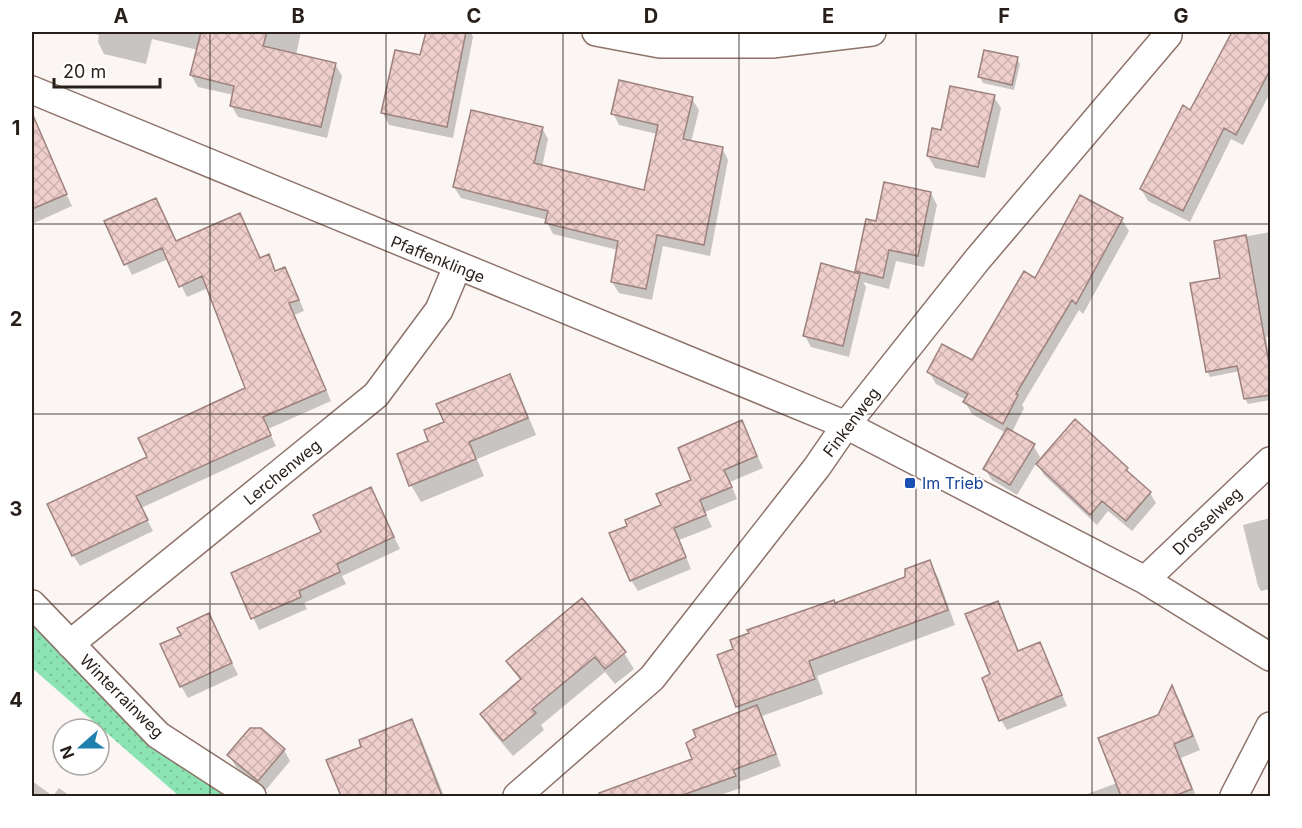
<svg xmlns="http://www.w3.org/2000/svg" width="1302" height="828" viewBox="0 0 1302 828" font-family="Inter,sans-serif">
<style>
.grass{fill:url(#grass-dots)}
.shadow{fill:#0003}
.building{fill:url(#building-cross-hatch);stroke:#9e827e;stroke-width:1.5}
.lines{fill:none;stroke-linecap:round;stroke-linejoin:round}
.street-casing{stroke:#8d736a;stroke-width:30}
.street{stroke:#fff;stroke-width:27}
.grid{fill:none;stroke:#281e1a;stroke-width:1.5;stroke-opacity:0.55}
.transit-dot{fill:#1a4fb4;stroke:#fff;stroke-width:2}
.labels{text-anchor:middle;stroke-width:4.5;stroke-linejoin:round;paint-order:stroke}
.street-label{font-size:16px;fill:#281e1a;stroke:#fff}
.transit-label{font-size:16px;fill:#164399;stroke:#fff;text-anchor:start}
.neatline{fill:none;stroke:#281e1a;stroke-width:2}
.grid-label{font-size:20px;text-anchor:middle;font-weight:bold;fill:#281e1a}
</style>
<defs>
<pattern id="grass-dots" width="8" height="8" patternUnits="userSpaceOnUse" patternTransform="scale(1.5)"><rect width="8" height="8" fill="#8ce4b4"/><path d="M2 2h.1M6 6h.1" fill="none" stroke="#79c39a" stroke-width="1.8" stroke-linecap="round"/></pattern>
<pattern id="building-cross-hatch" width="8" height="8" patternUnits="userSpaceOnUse" patternTransform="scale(1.5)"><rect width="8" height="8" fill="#eecfcb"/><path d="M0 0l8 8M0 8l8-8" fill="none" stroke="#ccb1ae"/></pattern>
</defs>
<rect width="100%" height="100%" fill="#fbf5f3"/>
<!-- grass -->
<path class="grass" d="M 32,625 L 145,737 L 225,796 L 179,796 L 32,668 Z"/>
<!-- shadow -->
<path class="shadow" d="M 89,32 L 301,32 L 296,55 L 335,64 L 342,76 L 327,138 L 238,117 L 231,105 L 234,95 L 198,87 L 191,75 L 198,50 L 152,39 L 146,64 L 104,54 L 98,42 L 99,35 Z
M 427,32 L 471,32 L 473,37 L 453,138 L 389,125 L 383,113 L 422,57 Z
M 1233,32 L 1265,32 L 1270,34 L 1270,93 L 1243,145 L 1231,139 L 1190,222 L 1148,201 L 1141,189 L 1191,113 Z
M 1017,59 L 1020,64 L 1014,90 L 983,83 L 980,77 Z
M 994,97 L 1001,108 L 985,178 L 935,168 L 928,156 L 943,132 Z
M 692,99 L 699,110 L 691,142 L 722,148 L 728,160 L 710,256 L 663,246 L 652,300 L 619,293 L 612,282 L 618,250 L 553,234 L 547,222 L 548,220 L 461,198 L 454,187 L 542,128 L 548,139 L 542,167 L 645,192 L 657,134 L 619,125 L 613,113 Z
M 45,148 L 72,206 L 32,224 L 32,154 Z
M 931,193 L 937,205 L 924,267 L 896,261 L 889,289 L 863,282 L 866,287 L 849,357 L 811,347 L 805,336 L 859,275 L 857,271 L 877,223 Z
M 1081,197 L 1122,220 L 1129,231 L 1083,314 L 1079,310 L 1022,405 L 1024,408 L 1012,432 L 1033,445 L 1040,457 L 1017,495 L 992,480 L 985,469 L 1006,433 L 972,414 L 965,402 L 966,400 L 936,384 L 929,372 L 972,362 L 1035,280 Z
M 240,215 L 261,259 L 268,256 L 276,272 L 284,269 L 291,280 L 304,311 L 294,315 L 331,401 L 268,429 L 276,446 L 141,508 L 153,531 L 80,566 L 73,555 L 149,458 L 247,389 L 208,288 L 187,297 L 168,259 L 132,275 L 106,222 L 176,243 Z
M 1270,232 L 1270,336 L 1266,337 L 1270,363 L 1270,400 L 1248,404 L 1245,399 L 1240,371 L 1210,377 L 1207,371 L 1222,279 L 1216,242 Z
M 510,376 L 519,393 L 536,435 L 477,459 L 484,476 L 421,502 L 411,485 L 430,442 L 446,423 Z
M 1075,421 L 1127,469 L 1131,476 L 1150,493 L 1156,503 L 1132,531 L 1108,511 L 1097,525 L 1044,475 L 1038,465 Z
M 742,422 L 763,468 L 730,482 L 737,499 L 705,512 L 712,527 L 679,540 L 691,569 L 638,591 L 631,580 L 629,527 L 663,506 L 693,481 Z
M 377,501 L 400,549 L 342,576 L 346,584 L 304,603 L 307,609 L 259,630 L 233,574 L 323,533 Z
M 1270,518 L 1270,589 L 1261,591 L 1258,586 L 1243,525 Z
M 929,562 L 938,577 L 955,625 L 817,676 L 823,694 L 762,716 L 781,766 L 739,782 L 741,788 L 717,796 L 604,796 L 694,760 L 741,713 L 737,706 L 835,605 L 907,579 Z
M 997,603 L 1019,652 L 1040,644 L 1067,706 L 1007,730 L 1001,720 Z
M 209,615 L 238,675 L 188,698 L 181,686 L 183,635 Z
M 624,653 L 634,669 L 615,684 L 605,672 L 541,725 L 544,730 L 513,756 L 491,730 L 482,715 L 521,681 L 508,661 Z
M 1173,689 L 1180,701 L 1200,750 L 1181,758 L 1196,796 L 1082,796 L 1117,783 L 1159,716 Z
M 412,721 L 421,738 L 444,796 L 342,796 L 328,761 L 363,747 Z
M 284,750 L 290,761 L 265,791 L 236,767 L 229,755 Z
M 32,781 L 53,796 L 32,796 Z
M 59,788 L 70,796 L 53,796 Z"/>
<!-- building -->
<path class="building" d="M 201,32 L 267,32 L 263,46 L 336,63 L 321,127 L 230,106 L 234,86 L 190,75 Z
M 426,32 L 466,32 L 447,127 L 381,113 L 395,50 L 420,55 Z
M 1232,32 L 1270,32 L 1270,70 L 1236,135 L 1224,128 L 1183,211 L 1140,189 L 1183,105 L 1190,110 Z
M 984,50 L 1018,57 L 1012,85 L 978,77 Z
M 619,80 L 693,97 L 683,139 L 723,147 L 704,245 L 657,235 L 646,289 L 611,282 L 618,241 L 545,223 L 548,211 L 453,187 L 471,110 L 543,127 L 534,163 L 644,190 L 658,125 L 611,114 Z
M 950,86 L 995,95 L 978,167 L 927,156 L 932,128 L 941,130 Z
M 32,113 L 67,194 L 32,209 Z
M 884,182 L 931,192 L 918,256 L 889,250 L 883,278 L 855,271 L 866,219 L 876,221 Z
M 1080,195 L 1123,218 L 1076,304 L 1072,300 L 1016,394 L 1018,395 L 1003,424 L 963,402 L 968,394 L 927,372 L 942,344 L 972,360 L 1024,271 L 1035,278 Z
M 156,198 L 176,241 L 240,213 L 260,258 L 269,254 L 275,271 L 285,267 L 299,300 L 289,303 L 326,390 L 263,417 L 271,435 L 136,496 L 148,520 L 72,556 L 47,504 L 147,457 L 138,438 L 245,388 L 202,276 L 179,287 L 162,248 L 124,265 L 104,221 Z
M 1246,235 L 1270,369 L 1270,395 L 1244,399 L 1237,366 L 1206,372 L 1190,283 L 1220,278 L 1214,241 Z
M 821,263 L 860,274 L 843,346 L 803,336 Z
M 510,374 L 528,418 L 469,442 L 476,459 L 409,486 L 397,454 L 428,441 L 424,430 L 444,422 L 436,404 Z
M 1075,419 L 1128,468 L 1126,470 L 1151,492 L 1126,521 L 1102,501 L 1090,515 L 1036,464 Z
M 742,420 L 757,456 L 724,470 L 732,487 L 700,500 L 706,515 L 674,528 L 686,557 L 630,581 L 609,533 L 627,526 L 625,520 L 661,505 L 656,494 L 691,480 L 678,448 Z
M 1007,428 L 1035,444 L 1010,485 L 983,469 Z
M 371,487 L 394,537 L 337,564 L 340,572 L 299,591 L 301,597 L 251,619 L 231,573 L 321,532 L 313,515 Z
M 930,560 L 948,610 L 809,661 L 815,679 L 736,707 L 717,655 L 733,649 L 730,640 L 749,633 L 747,630 L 834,600 L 835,603 L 905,577 L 905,569 Z
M 582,598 L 626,652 L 605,669 L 595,657 L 532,709 L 536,713 L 503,741 L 480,714 L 521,679 L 506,661 Z
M 998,601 L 1018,651 L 1040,642 L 1062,695 L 999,721 L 982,678 L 990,674 L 965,614 Z
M 209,613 L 232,663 L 180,687 L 160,644 L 181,635 L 177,628 Z
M 1172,685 L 1193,736 L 1174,744 L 1192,789 L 1174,796 L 1121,796 L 1098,738 L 1158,715 Z
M 757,705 L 776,754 L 733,770 L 736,776 L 680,796 L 599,796 L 599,793 L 692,759 L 686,743 L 696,737 L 693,730 Z
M 412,719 L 442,796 L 341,796 L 326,760 L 361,747 L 359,740 Z
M 250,728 L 261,728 L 285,749 L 258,781 L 227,755 Z"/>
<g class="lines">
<defs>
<path id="street" d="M 596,32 L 660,44 L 772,44 L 872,32
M 32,90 L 846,425 L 1145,580 L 1270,657
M 1145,580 L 1270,461
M 32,604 L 158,735 L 252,796
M 70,644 L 376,395 L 439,310 L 457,267
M 517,796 L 652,678 L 817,467 L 846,425 L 977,260 L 1168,35 L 1168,32
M 1234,796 L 1270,726"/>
</defs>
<!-- street casing -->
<use href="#street" class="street-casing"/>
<!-- street -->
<use href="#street" class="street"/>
</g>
<!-- grid -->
<path class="grid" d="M 210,32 L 210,796M 386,32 L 386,796M 563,32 L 563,796M 739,32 L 739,796M 916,32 L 916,796M 1092,32 L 1092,796M 32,224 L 1270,224M 32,414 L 1270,414M 32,604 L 1270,604"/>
<!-- markers -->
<rect class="transit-dot" x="904" y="477" width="12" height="12" rx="3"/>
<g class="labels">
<!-- street labels -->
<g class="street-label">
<text transform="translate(438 259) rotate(22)" y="6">Pfaffenklinge</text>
<text transform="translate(851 422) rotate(-53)" y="6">Finkenweg</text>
<text transform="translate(282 472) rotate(-39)" y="6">Lerchenweg</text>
<text transform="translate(1207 521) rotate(-44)" y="6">Drosselweg</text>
<text transform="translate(122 696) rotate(45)" y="6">Winterrainweg</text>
</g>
<!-- transit labels -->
<g class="transit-label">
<text x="922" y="489">Im Trieb</text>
</g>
</g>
<!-- border -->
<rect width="1302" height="828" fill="none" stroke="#ffffff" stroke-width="66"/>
<!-- north arrow -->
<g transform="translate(81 747) rotate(249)"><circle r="28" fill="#ffffff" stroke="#a9a5a3" stroke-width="1.5"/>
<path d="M0-4.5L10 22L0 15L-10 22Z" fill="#1f81ad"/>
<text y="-9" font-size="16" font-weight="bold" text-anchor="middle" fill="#281e1a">N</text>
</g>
<!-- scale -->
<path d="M54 78v9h106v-9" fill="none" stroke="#281e1a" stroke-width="3"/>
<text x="63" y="78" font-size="18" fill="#281e1a" stroke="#ffffff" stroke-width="4.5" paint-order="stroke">20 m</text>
<rect x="33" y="33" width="1236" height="762" class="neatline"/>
<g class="grid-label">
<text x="121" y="23">A</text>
<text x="298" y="23">B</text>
<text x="474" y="23">C</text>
<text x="651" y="23">D</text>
<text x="828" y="23">E</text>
<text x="1004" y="23">F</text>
<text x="1181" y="23">G</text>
<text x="16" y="135">1</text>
<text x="16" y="326">2</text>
<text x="16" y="516">3</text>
<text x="16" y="707">4</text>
</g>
</svg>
